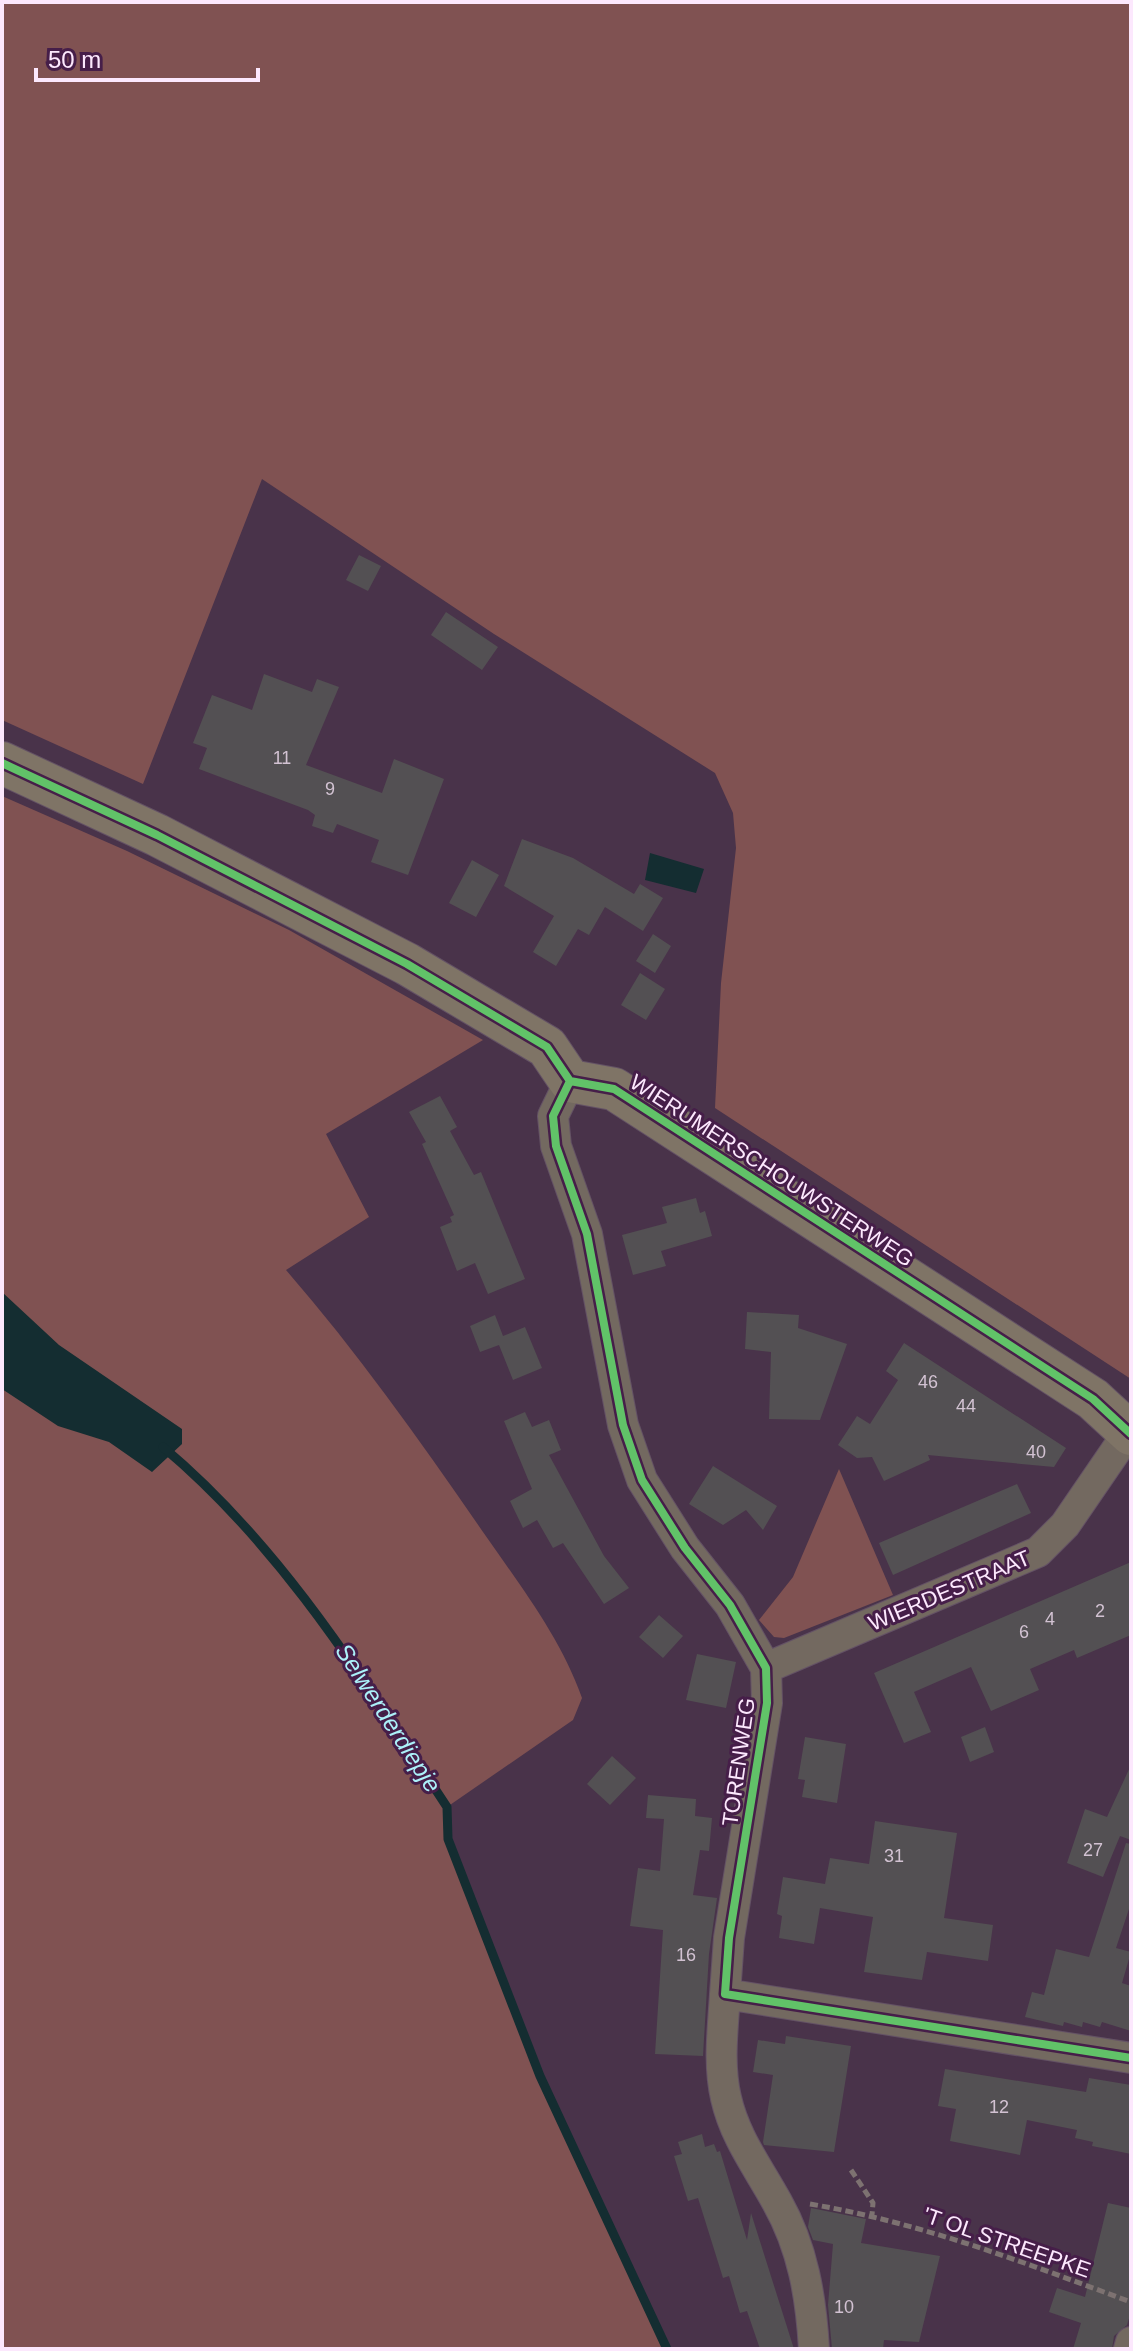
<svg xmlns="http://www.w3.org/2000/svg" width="1133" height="2351" viewBox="0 0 1133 2351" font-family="Helvetica,sans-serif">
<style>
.green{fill:#805252}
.water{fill:#142d31}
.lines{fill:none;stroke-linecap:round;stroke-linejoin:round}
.stream{stroke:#142d31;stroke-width:9}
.building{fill:#535053}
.street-casing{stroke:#645265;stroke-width:32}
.secondary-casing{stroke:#645265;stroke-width:44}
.path{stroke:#7d7271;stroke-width:5;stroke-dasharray:8 4;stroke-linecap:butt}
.street{stroke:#736960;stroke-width:30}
.secondary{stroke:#7f7466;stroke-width:42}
.cycleway-casing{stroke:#461e49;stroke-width:13}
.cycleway{stroke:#61c268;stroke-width:8}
.labels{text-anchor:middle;stroke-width:6;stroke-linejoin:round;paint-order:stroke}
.number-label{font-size:18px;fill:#d2c2d2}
.street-label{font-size:22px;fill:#fce8fd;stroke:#461e49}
.water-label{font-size:24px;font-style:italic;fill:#acf1f9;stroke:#461e49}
</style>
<rect width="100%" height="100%" fill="#49334a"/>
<!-- green -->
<path class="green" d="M 2,2 L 1131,2 L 1131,1379 L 715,1108 L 721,983 L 736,848 L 733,813 L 715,773 L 494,634 L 262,479 L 143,784 L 2,720 Z
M 2,796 L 127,851 L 289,930 L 483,1040 L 326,1134 L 369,1217 L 286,1270 C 358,1353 421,1442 483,1532 C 519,1584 561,1638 582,1698 L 573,1720 L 447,1807 L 448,1839 L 508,1986 L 540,2076 L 667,2349 L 2,2349 Z
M 839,1469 L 893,1595 L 784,1638 L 774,1637 L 759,1620 L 793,1577 Z"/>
<!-- water -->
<path class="water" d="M 650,853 L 704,869 L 696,893 L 645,880 Z
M 2,1292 L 59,1345 L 182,1429 L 182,1444 L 152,1472 L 109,1442 L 58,1426 L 2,1389 Z"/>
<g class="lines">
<!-- stream -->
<path class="stream" d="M 163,1447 C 282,1547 362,1678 447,1807 L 448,1839 L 540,2076 L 667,2349"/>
</g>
<!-- building -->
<path class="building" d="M 359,555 L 381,566 L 368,591 L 346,580 Z
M 446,612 L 498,647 L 482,670 L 431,635 Z
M 264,674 L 312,692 L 317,679 L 339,687 L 306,765 L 382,793 L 394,759 L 444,779 L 408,875 L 371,862 L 379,840 L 337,824 L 333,833 L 312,826 L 315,815 L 308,810 L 199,769 L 207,748 L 193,743 L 212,695 L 252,710 Z
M 522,839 L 573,858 L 634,894 L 640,884 L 663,898 L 643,931 L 605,907 L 589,935 L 578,929 L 556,966 L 533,952 L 554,916 L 504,886 Z
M 472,860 L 499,875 L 476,917 L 449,903 Z
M 653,934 L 671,946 L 655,973 L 636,961 Z
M 640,973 L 665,989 L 646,1020 L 621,1005 Z
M 440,1096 L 457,1127 L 450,1131 L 474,1175 L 481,1172 L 525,1279 L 488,1294 L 475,1263 L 457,1271 L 440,1227 L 452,1222 L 450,1217 L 454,1215 L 422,1144 L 426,1142 L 409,1112 Z
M 696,1198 L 700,1213 L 705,1211 L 712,1236 L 661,1251 L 666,1266 L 633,1275 L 622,1235 L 667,1223 L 662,1207 Z
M 747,1312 L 799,1315 L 798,1328 L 847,1344 L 820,1420 L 769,1419 L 771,1352 L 745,1349 Z
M 495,1315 L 503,1336 L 525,1327 L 542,1368 L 513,1380 L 499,1345 L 480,1352 L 470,1326 Z
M 904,1343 L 1066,1448 L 1054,1467 L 928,1455 L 930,1460 L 884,1481 L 872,1457 L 857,1458 L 838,1445 L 857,1416 L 870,1424 L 898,1380 L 886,1371 Z
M 525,1412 L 532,1427 L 549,1420 L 561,1450 L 549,1455 L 604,1556 L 629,1588 L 604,1604 L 563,1543 L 553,1548 L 537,1520 L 523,1528 L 510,1501 L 532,1489 L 504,1421 Z
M 713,1466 L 777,1506 L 763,1530 L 746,1510 L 723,1525 L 689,1504 Z
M 1017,1484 L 1031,1513 L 893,1575 L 879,1543 Z
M 1131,1562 L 1131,1635 L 1077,1658 L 1074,1650 L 1030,1669 L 1039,1690 L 991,1711 L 971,1667 L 914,1692 L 931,1732 L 904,1743 L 874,1673 Z
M 659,1615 L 683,1636 L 663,1658 L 639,1637 Z
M 697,1654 L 736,1662 L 726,1708 L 686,1700 Z
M 985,1727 L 994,1752 L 970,1762 L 961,1737 Z
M 805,1737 L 846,1744 L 837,1803 L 802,1797 L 805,1780 L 798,1779 Z
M 612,1756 L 636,1778 L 610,1805 L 587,1784 Z
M 1131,1765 L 1131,1840 L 1120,1836 L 1103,1877 L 1067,1863 L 1085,1809 L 1107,1817 Z
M 648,1795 L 696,1799 L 695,1816 L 712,1818 L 709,1851 L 700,1850 L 693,1895 L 717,1898 L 709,1954 L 703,2056 L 655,2054 L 663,1930 L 630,1926 L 638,1868 L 660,1871 L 664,1819 L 646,1818 Z
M 875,1821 L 957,1833 L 944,1918 L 993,1925 L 988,1961 L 927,1952 L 922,1980 L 864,1972 L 873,1917 L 820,1908 L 814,1944 L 779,1938 L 782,1916 L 777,1914 L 783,1877 L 825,1884 L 830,1858 L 869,1864 Z
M 1126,1843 L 1131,1844 L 1131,1903 L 1116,1948 L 1131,1952 L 1122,1983 L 1131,1986 L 1131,2031 L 1102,2022 L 1100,2027 L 1083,2022 L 1082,2027 L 1064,2022 L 1063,2026 L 1025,2017 L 1032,1992 L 1044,1995 L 1056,1949 L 1089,1957 Z
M 786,2036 L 851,2046 L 834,2152 L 764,2145 L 763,2142 L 773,2075 L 753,2072 L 758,2040 L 785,2044 Z
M 945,2069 L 1086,2092 L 1089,2078 L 1131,2085 L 1131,2154 L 1092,2146 L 1093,2142 L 1075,2138 L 1077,2130 L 1027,2120 L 1020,2155 L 950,2141 L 956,2109 L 938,2106 Z
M 702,2134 L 705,2147 L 714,2144 L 717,2152 L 720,2151 L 747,2240 L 751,2213 L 794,2349 L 760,2349 L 747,2311 L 740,2313 L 729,2276 L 723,2278 L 698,2198 L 688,2201 L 674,2156 L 682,2154 L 678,2142 Z
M 1108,2203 L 1131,2208 L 1131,2312 L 1127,2325 L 1114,2336 L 1112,2349 L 1073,2349 L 1081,2323 L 1049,2312 L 1057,2288 L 1085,2297 Z
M 811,2208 L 866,2219 L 861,2243 L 940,2256 L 919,2342 L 884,2340 L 883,2349 L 832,2349 L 828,2305 L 833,2244 L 813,2240 L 808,2227 Z"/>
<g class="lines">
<defs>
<path id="street" d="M 570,1081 L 553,1116 L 556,1146 L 587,1234 L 623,1425 L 642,1480 L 685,1548 L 730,1605 L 766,1668 L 767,1703 L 729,1938 L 725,1994 L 1131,2058
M 766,1668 L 1038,1552 L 1065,1525 L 1128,1433
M 725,1994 C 723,2028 718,2064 726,2098 C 735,2138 758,2167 777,2202 C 803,2248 811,2297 814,2349
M 1129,2349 L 1131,2342"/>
<path id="secondary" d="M 2,763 L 157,835 L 407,964 L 547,1047 L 570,1081 L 614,1089 L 628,1098 L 1093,1399 L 1131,1434"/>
</defs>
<!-- street casing -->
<use href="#street" class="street-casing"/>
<!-- secondary casing -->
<use href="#secondary" class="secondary-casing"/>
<!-- path -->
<path class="path" d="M 851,2170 L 873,2203 L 872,2215
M 810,2204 C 922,2223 1025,2263 1131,2302"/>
<!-- street -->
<use href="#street" class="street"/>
<!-- secondary -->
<use href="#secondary" class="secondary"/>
<defs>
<path id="cycleway" d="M 2,763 L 157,835 L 407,964 L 547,1047 L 570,1081
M 570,1081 L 553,1116 L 556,1146 L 587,1234 L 623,1425 L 642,1480 L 685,1548 L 730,1605 L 766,1668 L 767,1703 L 729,1938 L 725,1994 L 1131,2058
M 570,1081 L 614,1089 L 628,1098 L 1093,1399 L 1131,1434"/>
</defs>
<!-- cycleway casing -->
<use href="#cycleway" class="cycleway-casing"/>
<!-- cycleway -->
<use href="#cycleway" class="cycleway"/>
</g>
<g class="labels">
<!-- number labels -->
<g class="number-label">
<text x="282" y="764">11</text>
<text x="330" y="795">9</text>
<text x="928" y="1388">46</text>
<text x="966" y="1412">44</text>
<text x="1036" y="1458">40</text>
<text x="1100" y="1617">2</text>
<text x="1050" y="1625">4</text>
<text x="1024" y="1638">6</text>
<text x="1093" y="1856">27</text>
<text x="894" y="1862">31</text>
<text x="686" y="1961">16</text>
<text x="999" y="2113">12</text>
<text x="844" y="2313">10</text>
</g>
<!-- street labels -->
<g class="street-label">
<text transform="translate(772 1170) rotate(33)" y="8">WIERUMERSCHOUWSTERWEG</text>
<text transform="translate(949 1590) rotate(-23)" y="8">WIERDESTRAAT</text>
<text transform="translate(738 1762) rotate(-82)" y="8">TORENWEG</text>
<text transform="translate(1007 2242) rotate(19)" y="8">'T OL STREEPKE</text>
</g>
<!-- water labels -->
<g class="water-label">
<text transform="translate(388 1718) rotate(57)" y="8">Selwerderdiepje</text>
</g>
</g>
<!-- border -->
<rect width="1133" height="2351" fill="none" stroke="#fce8fd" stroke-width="8"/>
<!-- scale -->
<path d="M36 68v12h222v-12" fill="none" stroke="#fce8fd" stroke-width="4"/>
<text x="48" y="68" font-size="24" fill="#fce8fd" stroke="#461e49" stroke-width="6" paint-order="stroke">50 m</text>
</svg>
